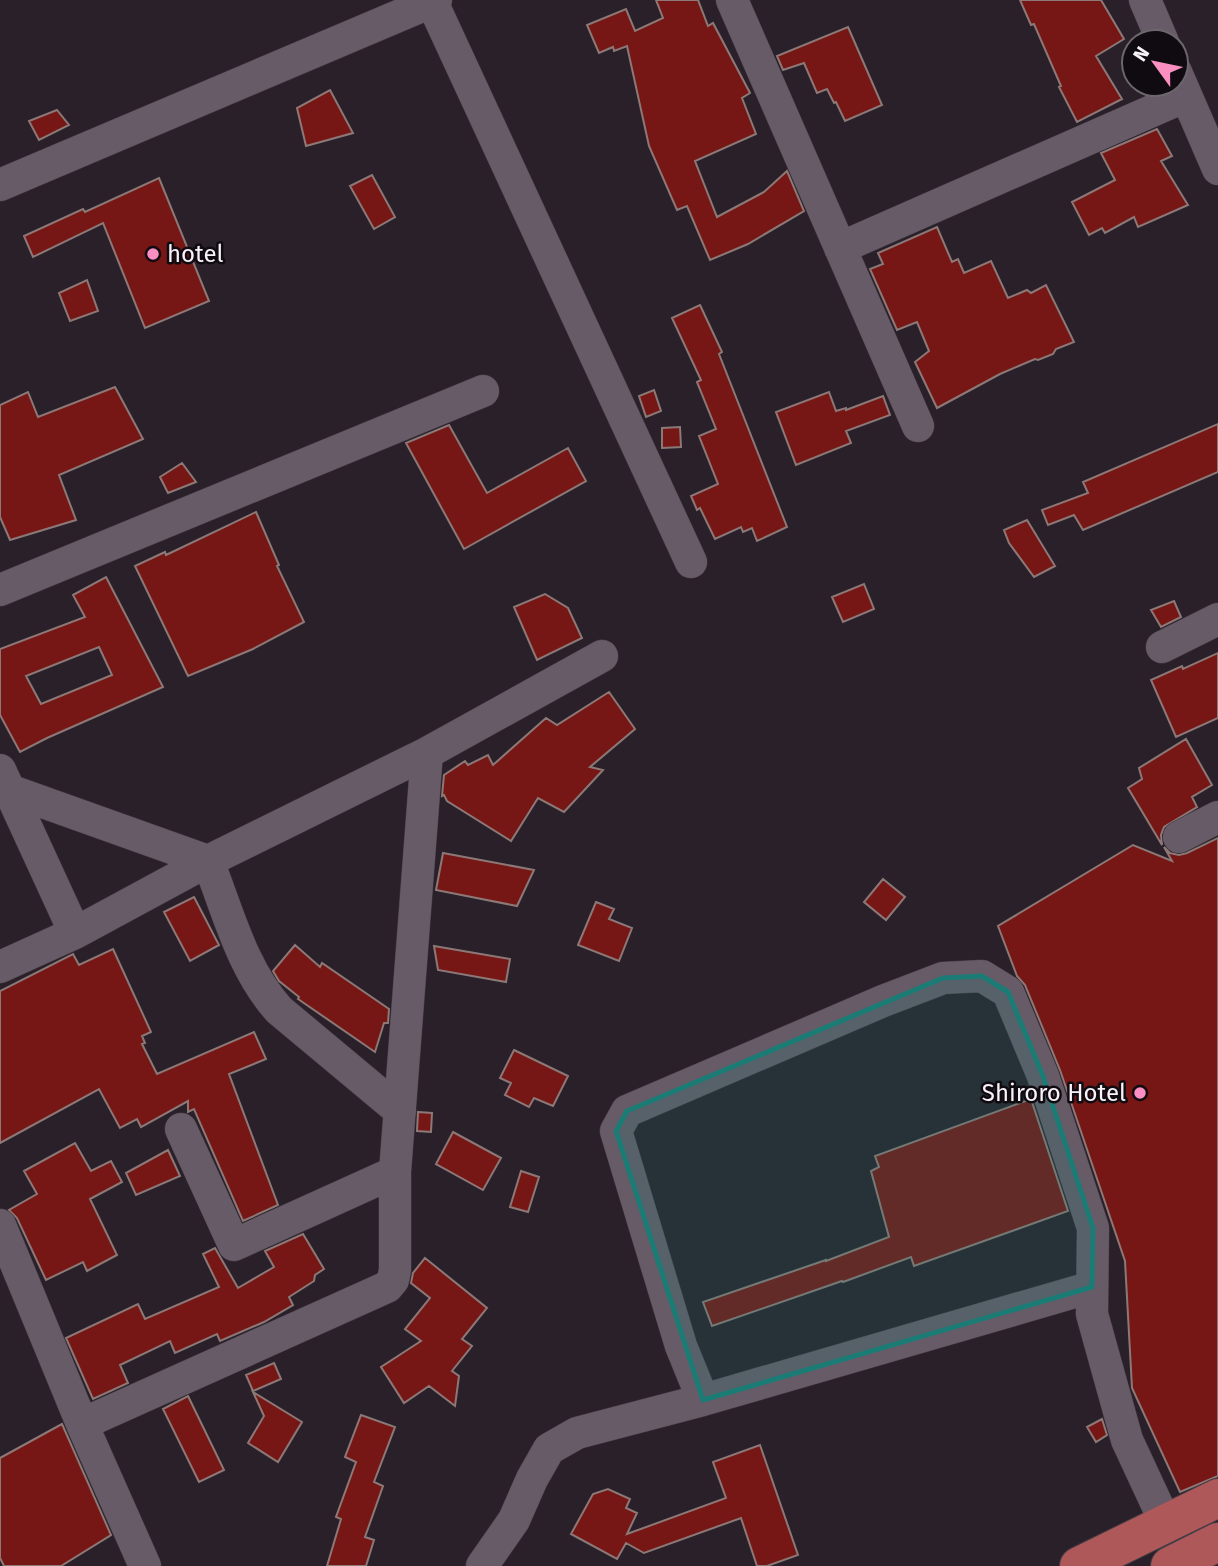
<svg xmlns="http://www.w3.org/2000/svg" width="1218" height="1566" viewBox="0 0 1218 1566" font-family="'Fira Sans',sans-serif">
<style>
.building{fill:#761715;stroke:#8c7977;stroke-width:2;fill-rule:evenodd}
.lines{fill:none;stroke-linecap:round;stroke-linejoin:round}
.minor-casing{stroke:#453c45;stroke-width:33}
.major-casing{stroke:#453c45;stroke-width:40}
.minor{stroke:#675b67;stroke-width:32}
.major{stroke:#ae5859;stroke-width:38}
.marked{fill:#1b7c75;fill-opacity:0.2;stroke:#1b7c75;stroke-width:5;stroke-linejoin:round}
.poi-dot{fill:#fc8fc1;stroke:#100b10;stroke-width:2.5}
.labels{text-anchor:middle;stroke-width:5;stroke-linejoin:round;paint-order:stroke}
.poi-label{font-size:24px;fill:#f9f2f9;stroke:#100b10;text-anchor:start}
</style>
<rect width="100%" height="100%" fill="#2a202a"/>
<!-- building -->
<path class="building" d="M 656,0 L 698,0 L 708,26 L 713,23 L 750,93 L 742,98 L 756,134 L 695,161 L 717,217 L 764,192 L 787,171 L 804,211 L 748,244 L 710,260 L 687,206 L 677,210 L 649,146 L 627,46 L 614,51 L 613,47 L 599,53 L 587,25 L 626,9 L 635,31 L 663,18 Z
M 1020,0 L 1101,0 L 1124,39 L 1096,56 L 1122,99 L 1077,122 L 1059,87 L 1061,86 L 1034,24 L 1031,25 Z
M 848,27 L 882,105 L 845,121 L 836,102 L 834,103 L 827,89 L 817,93 L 804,63 L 783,70 L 777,56 Z
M 330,90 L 353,133 L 306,146 L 297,108 Z
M 57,110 L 69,125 L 39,140 L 29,121 Z
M 1157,129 L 1172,156 L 1161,161 L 1188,205 L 1138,227 L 1134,217 L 1105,233 L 1102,228 L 1089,235 L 1072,202 L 1115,180 L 1101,153 Z
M 372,175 L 395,217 L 374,229 L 350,186 Z
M 159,178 L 209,301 L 145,328 L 103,223 L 33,257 L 24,236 L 83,209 L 85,212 Z
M 937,227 L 952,262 L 958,259 L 964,273 L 991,261 L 1008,298 L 1027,290 L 1031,293 L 1046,285 L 1074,342 L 1056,349 L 1053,354 L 1038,360 L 1035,359 L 1000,374 L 937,408 L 915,362 L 929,351 L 917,322 L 897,330 L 870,269 L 883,264 L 878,253 Z
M 87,280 L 98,311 L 70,321 L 59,293 Z
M 700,305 L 722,352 L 719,354 L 787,527 L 757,541 L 752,528 L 743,532 L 741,527 L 715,539 L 700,508 L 697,510 L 691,496 L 718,484 L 699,436 L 716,429 L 697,382 L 701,380 L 672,318 Z
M 115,387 L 143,439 L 59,475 L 76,520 L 10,540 L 0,517 L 0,405 L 28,392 L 38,417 Z
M 654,390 L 661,411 L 646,417 L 639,396 Z
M 829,392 L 836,411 L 846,408 L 846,410 L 883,396 L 890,415 L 846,431 L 851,443 L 796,465 L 776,412 Z
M 1218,424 L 1218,472 L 1083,530 L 1074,515 L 1048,525 L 1042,510 L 1088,493 L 1083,482 Z
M 449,425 L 487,493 L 568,448 L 586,481 L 464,549 L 406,443 Z
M 680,427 L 681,447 L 662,448 L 662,428 Z
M 182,463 L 196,482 L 168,493 L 160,477 Z
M 256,512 L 279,565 L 277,566 L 304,622 L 253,649 L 188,676 L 135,566 L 165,552 L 166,555 Z
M 1027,520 L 1055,566 L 1034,577 L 1009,543 L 1004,530 Z
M 106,577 L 163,687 L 47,738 L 20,752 L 0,715 L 0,649 L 85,617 L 73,595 ZM 99,647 L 112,675 L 41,704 L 26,676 Z
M 864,584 L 874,609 L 843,622 L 832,597 Z
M 545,594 L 568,608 L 582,638 L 537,660 L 514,607 Z
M 1174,601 L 1181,617 L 1161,627 L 1151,610 Z
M 1218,653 L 1218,718 L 1176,737 L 1151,680 L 1182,666 L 1183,669 Z
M 609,692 L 635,729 L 590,767 L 603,770 L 564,812 L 538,798 L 511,841 L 447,801 L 444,795 L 442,796 L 444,775 L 465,761 L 468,765 L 488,755 L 493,765 L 546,718 L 557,725 Z
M 1186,739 L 1212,785 L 1192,797 L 1197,807 L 1164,827 L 1161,835 L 1162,845 L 1128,788 L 1142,779 L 1139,768 Z
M 1218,838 L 1218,1476 L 1180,1492 L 1132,1388 L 1125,1261 L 1060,1070 L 1025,985 L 1017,976 L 998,926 L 1133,845 L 1172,861 L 1164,847 L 1170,853 L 1179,855 L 1187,853 Z
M 443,853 L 486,861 L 534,870 L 517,906 L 436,890 Z
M 883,879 L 905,897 L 886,920 L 864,902 Z
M 194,897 L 219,945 L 190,961 L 164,912 Z
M 596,902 L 614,909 L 609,919 L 632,928 L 619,961 L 578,945 Z
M 295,945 L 320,967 L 322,963 L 389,1009 L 388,1023 L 384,1023 L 375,1052 L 298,999 L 299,997 L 279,981 L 273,971 Z
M 434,946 L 510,959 L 506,982 L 438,970 Z
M 113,949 L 151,1032 L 142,1036 L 145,1043 L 142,1044 L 157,1074 L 254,1032 L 266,1059 L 229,1074 L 278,1205 L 243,1221 L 194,1109 L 188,1112 L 188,1101 L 141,1127 L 137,1119 L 120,1128 L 99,1089 L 0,1143 L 0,991 L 73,954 L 79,965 Z
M 514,1050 L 568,1076 L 553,1106 L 534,1098 L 529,1107 L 505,1095 L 511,1083 L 500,1078 Z
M 1031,1099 L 1068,1211 L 914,1266 L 911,1257 L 843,1282 L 842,1281 L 712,1326 L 703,1302 L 826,1260 L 826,1261 L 889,1237 L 871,1171 L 879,1167 L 875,1156 Z
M 418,1112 L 432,1113 L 431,1132 L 417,1131 Z
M 453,1132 L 501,1158 L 483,1190 L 436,1164 Z
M 75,1143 L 91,1171 L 111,1161 L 122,1182 L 90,1199 L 117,1255 L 87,1271 L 83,1262 L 46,1280 L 17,1218 L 9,1210 L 37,1194 L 24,1171 Z
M 168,1150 L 180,1176 L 136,1195 L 126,1173 Z
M 521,1171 L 539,1177 L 528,1212 L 510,1207 Z
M 303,1234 L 324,1269 L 315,1275 L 314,1281 L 289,1297 L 293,1305 L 264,1322 L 220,1341 L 217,1334 L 175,1353 L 170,1341 L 120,1365 L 128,1383 L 93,1399 L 66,1338 L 138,1304 L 145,1319 L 219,1287 L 203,1254 L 215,1248 L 238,1288 L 274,1267 L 265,1251 Z
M 425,1258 L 487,1308 L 462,1339 L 472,1346 L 452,1371 L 459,1376 L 455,1406 L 429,1386 L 404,1403 L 381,1367 L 421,1341 L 405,1329 L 430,1298 L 411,1283 L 413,1273 Z
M 274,1363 L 281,1379 L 253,1391 L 246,1375 Z
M 253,1392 L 302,1422 L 278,1462 L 248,1443 L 264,1416 Z
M 188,1396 L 224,1470 L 199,1482 L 163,1409 Z
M 361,1415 L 395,1427 L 374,1482 L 383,1486 L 365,1537 L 374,1540 L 366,1566 L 327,1566 L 341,1519 L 336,1517 L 356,1462 L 345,1457 Z
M 1102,1419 L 1107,1435 L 1096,1442 L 1087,1427 Z
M 62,1424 L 111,1535 L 61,1566 L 4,1566 L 0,1558 L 0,1458 Z
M 760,1445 L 798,1555 L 767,1566 L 757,1566 L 741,1518 L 644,1553 L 626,1543 L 617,1559 L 571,1534 L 593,1494 L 608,1489 L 630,1499 L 626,1508 L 637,1513 L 627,1534 L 726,1498 L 713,1462 Z"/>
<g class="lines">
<defs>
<path id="minor" d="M 732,0 L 918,426
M 1145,0 L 1163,42
M 432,2 L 691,562
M 1176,72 L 1218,169
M 0,185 L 436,0
M 840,248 L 1186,96
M 0,590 L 483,391
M 1162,647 L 1218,619
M 0,770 L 75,933
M 9,790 L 208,861 C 228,912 242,969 279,1010 L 400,1111
M 1179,837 L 1218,817
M 0,967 L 75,933 L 208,861 L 427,753 L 602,656
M 181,1129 L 234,1245 L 395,1172
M 0,1225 L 82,1424 L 145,1566
M 703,1400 L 681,1346 L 616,1131 L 627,1111 L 883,1001 L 943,978 L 982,976 L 1008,992 L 1043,1076 L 1093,1228 L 1092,1314 L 1127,1440 L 1166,1524
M 82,1424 L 387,1287 L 393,1280 L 395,1270 L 395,1172 L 427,753
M 482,1566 L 514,1520 L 532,1479 L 549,1449 L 577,1433 L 703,1400 L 1092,1287"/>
<path id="major" d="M 1079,1566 L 1218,1498
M 1170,1566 L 1218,1542"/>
</defs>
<!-- minor casing -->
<use href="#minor" class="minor-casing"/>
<!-- major casing -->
<use href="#major" class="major-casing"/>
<!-- minor -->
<use href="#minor" class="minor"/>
<!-- major -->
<use href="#major" class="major"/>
</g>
<!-- marked area -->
<path class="marked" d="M 982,976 L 1008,992 L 1043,1076 L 1093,1228 L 1092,1287 L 703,1400 L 616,1131 L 627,1111 L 943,978 Z"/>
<!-- markers -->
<g class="poi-dot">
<circle cx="153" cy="254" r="7"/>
<circle cx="1140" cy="1093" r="7"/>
</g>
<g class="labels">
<!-- poi labels -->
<g class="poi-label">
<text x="167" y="262">hotel</text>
<text x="1126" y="1101" text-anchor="end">Shiroro Hotel</text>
</g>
</g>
<!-- north arrow -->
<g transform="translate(1155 63) rotate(303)"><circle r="33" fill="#100b10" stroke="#6d676d" stroke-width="2"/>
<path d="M0-5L12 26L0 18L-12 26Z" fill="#fc8fc1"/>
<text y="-10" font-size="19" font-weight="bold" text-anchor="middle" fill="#f9f2f9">N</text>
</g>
</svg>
